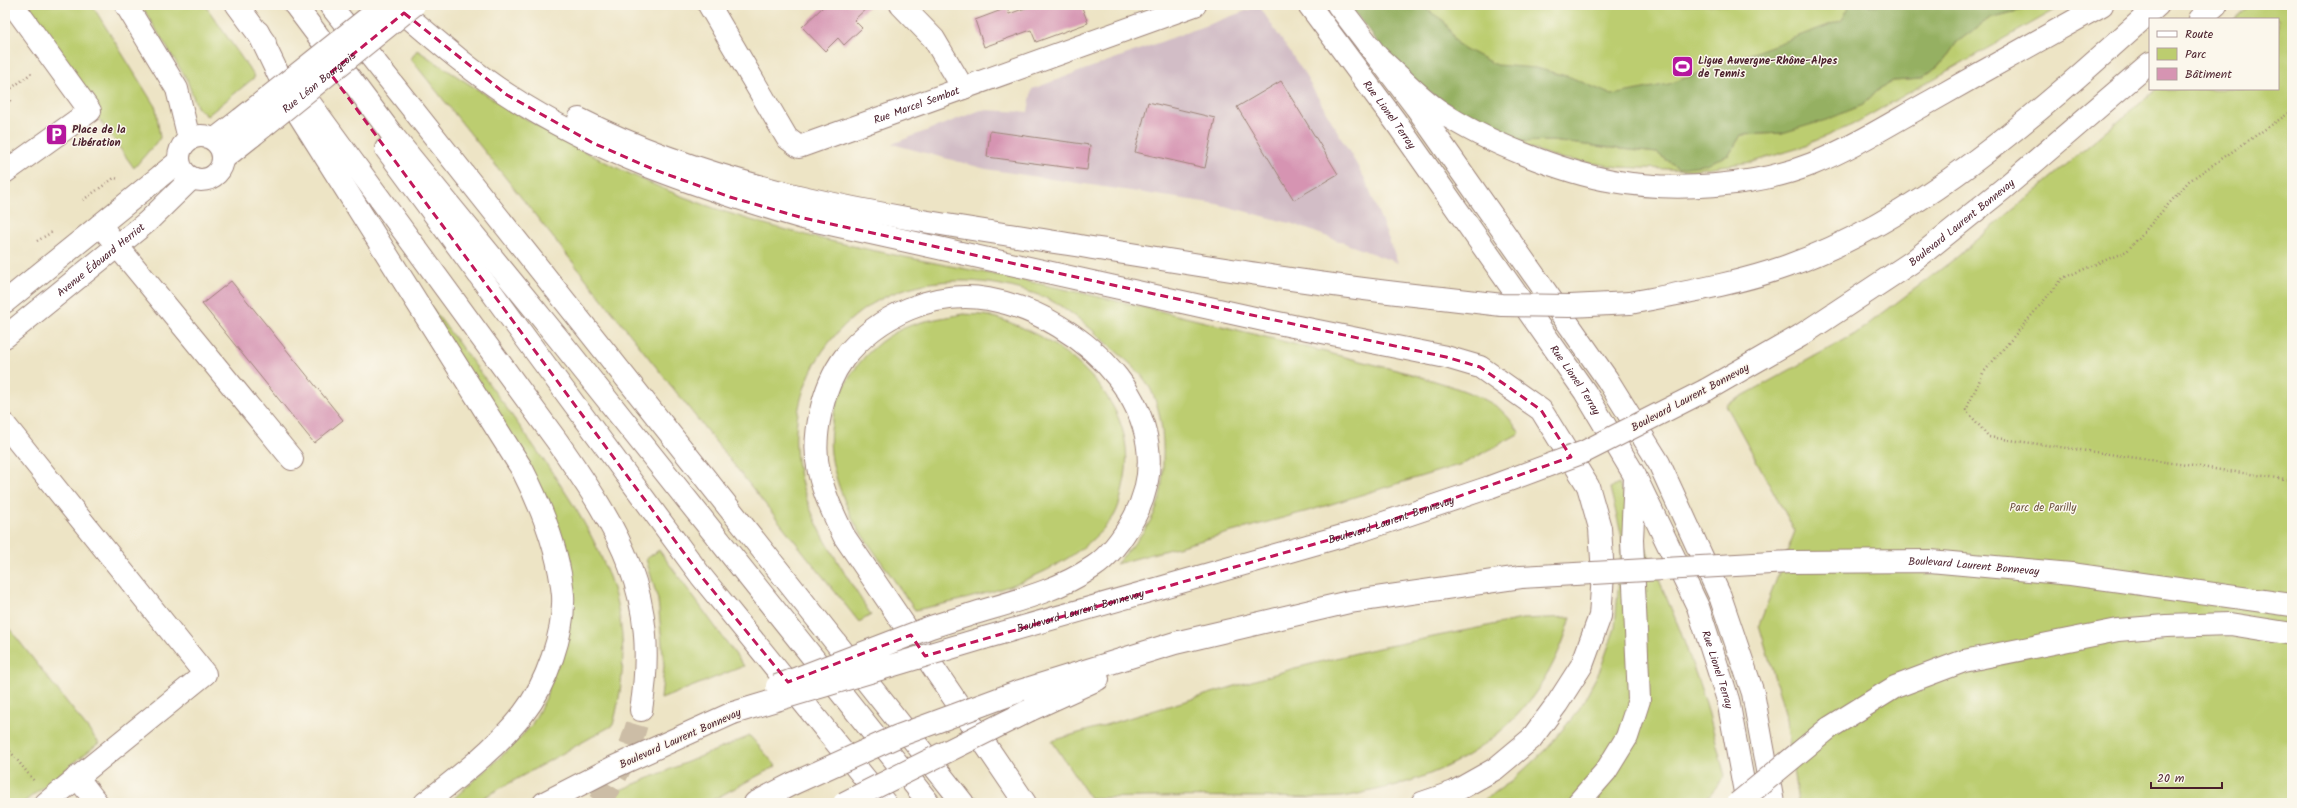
<svg xmlns="http://www.w3.org/2000/svg" width="2297" height="808" viewBox="0 0 2297 808" font-family="Kalam,sans-serif">
<style>
.industrial{fill:#d2bdc6}
.green{fill:#bccd6f;stroke:#83764d}
.forest{fill:#95b062;stroke:#706846}
.building{fill:#d694b2}
.lines{fill:none;stroke-linecap:round;stroke-linejoin:round}
.highway-tunnel{stroke:#ccbda6;stroke-width:22;stroke-dasharray:22 11;stroke-linecap:butt}
.minor-casing{stroke:#9c8278;stroke-width:24}
.major-casing{stroke:#9c8278;stroke-width:24}
.highway-casing{stroke:#9c8278;stroke-width:24}
.path{stroke:#9c8278;stroke-width:2.5;stroke-dasharray:1 3;stroke-linecap:butt}
.minor{stroke:#fff;stroke-width:22}
.major{stroke:#fff;stroke-width:22}
.highway{stroke:#fff;stroke-width:22}
.minor-bridge-casing{stroke:#9c8278;stroke-width:24;stroke-linecap:butt}
.highway-bridge-casing{stroke:#9c8278;stroke-width:24;stroke-linecap:butt}
.minor-bridge{stroke:#fff;stroke-width:22}
.highway-bridge{stroke:#fff;stroke-width:22}
.marked{fill:none;stroke:#c2185b;stroke-width:3;stroke-dasharray:8 5;stroke-linejoin:round}
.labels{text-anchor:middle;stroke-width:3;stroke-linejoin:round;paint-order:stroke}
.poi-label{font-size:11px;font-weight:bold;fill:#4a1f2b;stroke:#fbf7ec;text-anchor:start}
.street-label{font-size:11px;fill:#4a1f2b;stroke:#fbf7ec}
.park-label{font-size:11px;fill:#6c533f;stroke:#fbf7ec}
</style>
<rect width="100%" height="100%" fill="#fbf7ec"/>
<filter id="ink" filterUnits="userSpaceOnUse"><feTurbulence type="fractalNoise" baseFrequency=".025" numOctaves="2"/><feDisplacementMap in="SourceGraphic" scale="8" xChannelSelector="R" yChannelSelector="G"/><feConvolveMatrix kernelMatrix="1 2 1 2 8 2 1 2 1" color-interpolation-filters="sRGB"/></filter>
<filter id="wash" filterUnits="userSpaceOnUse"><feTurbulence type="fractalNoise" baseFrequency=".012" numOctaves="4" result="noise"/><feDisplacementMap in="SourceGraphic" scale="16" xChannelSelector="R" yChannelSelector="G"/><feGaussianBlur stdDeviation="0.9" result="paint"/><feColorMatrix in="noise" values="0 0 0 0 0 0 0 0 0 0 0 0 0 0 0 0 0 1.4 0 .05"/><feComposite in="paint" operator="in"/></filter>
<g filter="url(#wash)">
<rect width="100%" height="100%" fill="#ede4c5"/>
<!-- industrial -->
<path class="industrial" d="M 1259,6 L 1302,70 L 1365,179 L 1398,263 L 1293,224 L 1217,204 L 986,169 L 892,144 L 981,110 L 1028,112 L 1032,89 Z"/>
<!-- green -->
<path class="green" d="M 17,5 L 92,5 L 156,108 L 160,138 L 134,168 Z
M 141,5 L 205,5 L 255,77 L 207,116 L 197,107 L 187,80 Z
M 1392,5 L 2000,5 L 1843,96 L 1543,97 Z
M 2040,5 L 2064,5 L 1852,125 L 1796,149 L 1752,162 L 1690,170 L 1618,167 L 1558,158 L 1513,142 L 1551,141 L 1657,153 L 1678,168 L 1729,155 L 1741,135 L 1782,133 L 1863,105 L 1877,90 L 1893,81 L 1921,79 L 1944,61 L 1957,42 L 1990,18 Z
M 2250,5 L 2292,5 L 2292,803 L 1798,803 L 1785,713 L 1759,625 L 1795,531 L 1726,405 L 1855,334 L 1957,257 L 2156,89 L 2278,89 L 2278,19 L 2234,19 Z
M 417,50 C 501,106 589,160 684,197 C 793,240 921,259 1036,283 C 1159,309 1281,341 1404,372 C 1428,379 1485,394 1502,411 C 1509,417 1514,425 1520,433 L 1465,463 L 1315,509 L 1116,564 C 1131,548 1146,531 1155,512 C 1162,496 1163,477 1163,460 C 1164,438 1161,408 1150,388 C 1141,371 1122,357 1108,344 C 1088,326 1066,306 1041,296 C 963,268 880,276 828,344 C 814,362 805,382 800,403 C 781,485 830,549 871,615 L 859,622 L 411,59 Z
M 425,299 C 460,345 495,391 528,438 C 594,531 645,606 613,725 L 474,803 L 456,803 L 453,799 L 508,750 L 531,726 L 546,698 L 570,575 Z
M 963,314 C 973,315 984,314 993,317 C 1061,336 1139,399 1125,477 C 1122,490 1120,510 1111,520 C 1064,578 984,596 915,610 C 901,590 887,570 873,550 C 867,541 858,531 853,520 C 843,499 834,476 831,454 C 825,404 858,348 904,328 C 922,320 944,318 963,314 Z
M 1619,484 L 1680,630 L 1706,703 L 1725,776 L 1703,803 L 1480,803 L 1513,780 L 1546,749 L 1578,711 L 1600,670 L 1615,628 L 1622,538 L 1610,488 Z
M 659,550 L 744,666 L 661,699 L 664,666 L 658,600 L 646,559 Z
M 1571,617 C 1544,713 1473,770 1376,790 C 1365,792 1353,796 1341,797 C 1313,799 1284,797 1256,797 C 1201,796 1145,797 1090,798 L 1052,741 L 1295,668 L 1369,650 L 1522,619 Z
M 5,623 L 99,743 L 23,803 L 5,803 Z
M 750,736 L 776,766 L 707,803 L 589,803 Z"/>
<!-- forest -->
<path class="forest" d="M 1349,5 L 1420,5 L 1444,21 L 1458,45 L 1496,65 L 1536,68 L 1570,77 L 1612,95 L 1669,84 L 1842,20 L 1850,5 L 2040,5 L 1990,18 L 1957,42 L 1944,61 L 1921,79 L 1893,81 L 1877,90 L 1863,105 L 1826,120 L 1782,133 L 1741,135 L 1729,155 L 1703,165 L 1678,168 L 1657,153 L 1551,141 L 1513,142 L 1428,92 L 1391,59 Z"/>
<g id="blocks">
<!-- building -->
<path class="building" d="M 825,5 L 870,5 L 854,20 L 862,28 L 844,45 L 838,38 L 825,51 L 802,27 Z
M 1034,5 L 1081,5 L 1088,23 L 1036,42 L 1031,30 L 984,47 L 975,20 L 1007,8 L 1009,14 Z
M 1281,81 L 1338,174 L 1294,200 L 1237,107 Z
M 1148,102 L 1215,118 L 1205,168 L 1135,152 Z
M 990,131 L 1090,145 L 1087,170 L 987,157 Z
M 231,281 L 343,420 L 314,443 L 202,304 Z"/>
</g>
</g>
<g filter="url(#ink)">
<use href="#blocks" fill-opacity="0" stroke="#9c8278" stroke-width="1"/>
<g class="lines">
<!-- highway-tunnel -->
<path class="highway-tunnel" d="M 598,803 C 621,776 632,743 641,710"/>
<defs>
<g id="minor">
<path id="s1" d="M 709,5 L 787,138 L 799,147 L 1195,5"/>
<path d="M 901,5 L 934,39 L 963,88"/>
<circle cx="201" cy="158" r="22"/>
<path d="M 214,140 L 241,119"/>
<path d="M 223,159 L 252,136"/>
<path d="M 5,172 L 90,111 L 13,5"/>
<path d="M 100,225 L 292,459"/>
<path d="M 5,302 L 179,161"/>
<path id="s2" d="M 5,337 L 147,222 L 192,178"/>
<path d="M 5,425 L 205,674 L 46,803"/>
<path d="M 77,777 L 97,803"/>
<path d="M 1578,803 L 1606,771 L 1627,737 L 1639,700 L 1632,540 L 1635,476"/>
</g>
<g id="major">
<path id="s3" d="M 1309,5 L 1395,121 L 1585,392 L 1635,476 L 1698,607 L 1728,700 L 1747,803"/>
<path d="M 1338,5 L 1416,107 L 1607,379 L 1659,463 L 1720,596 L 1753,693 L 1773,803"/>
</g>
<g id="highway">
<path d="M 126,5 L 177,89 L 189,139"/>
<path d="M 237,5 L 265,43"/>
<path d="M 295,5 L 394,137 L 558,338 L 929,803"/>
<path d="M 330,5 L 963,803"/>
<path d="M 394,5 C 431,36 468,69 508,95 C 598,154 701,188 803,218 L 1268,321 L 1446,357 L 1480,367 L 1541,410 L 1588,486 L 1600,528 L 1603,575 L 1600,616 L 1582,665 L 1557,704 L 1531,739 L 1495,769 L 1454,792 L 1422,803"/>
<path d="M 2200,19 L 2216,5"/>
<path d="M 258,32 L 294,107 L 522,469 C 542,508 559,552 563,595 C 565,632 546,685 523,714 C 495,749 460,776 425,803"/>
<path d="M 1377,56 C 1398,74 1418,97 1441,112 C 1484,141 1561,172 1613,181 C 1673,192 1754,187 1812,164 C 1854,147 1893,122 1933,100 C 1989,68 2045,37 2102,5"/>
<path d="M 293,80 L 557,441 C 620,532 660,594 641,710"/>
<path d="M 579,119 C 731,196 902,218 1068,244 C 1192,264 1317,285 1442,298"/>
<path d="M 386,149 L 701,576 L 885,803"/>
<path d="M 1630,303 C 1682,293 1737,284 1787,266 C 1927,217 2049,103 2158,5"/>
<path id="s4" d="M 1706,390 L 1800,336 L 1912,262 L 2003,189 L 2150,63"/>
<path id="s5" d="M 1791,562 L 1930,561 L 2071,574 L 2292,605"/>
<path d="M 969,615 C 1011,602 1056,592 1093,567 C 1110,556 1124,536 1134,518 C 1188,417 1084,316 988,299 C 934,290 878,315 844,358 C 823,386 811,437 819,472 C 824,495 834,515 844,536 L 1025,803"/>
<path id="s6" d="M 984,638 L 1360,531 L 1490,487"/>
<path d="M 1017,692 L 1175,643 L 1349,602 L 1521,577"/>
<path d="M 1030,710 L 1098,679"/>
<path d="M 1829,728 L 1895,687 L 1964,661 L 2118,630 L 2166,626 L 2230,624 L 2292,634"/>
<path d="M 544,803 L 614,767 L 733,713"/>
<path d="M 755,803 L 792,784"/>
</g>
</defs>
<!-- minor casing -->
<use href="#minor" class="minor-casing"/>
<!-- major casing -->
<use href="#major" class="major-casing"/>
<!-- highway casing -->
<use href="#highway" class="highway-casing"/>
<!-- path -->
<path class="path" d="M 5,93 L 33,72
M 5,94 L 11,102
M 2292,111 L 2189,181 L 2127,251 L 2063,278 L 1983,373 L 1966,410 L 1989,437 L 2292,480
M 83,200 L 114,178 L 119,179
M 37,241 L 54,231
M 5,745 L 35,782"/>
<!-- minor -->
<use href="#minor" class="minor"/>
<!-- major -->
<use href="#major" class="major"/>
<!-- highway -->
<use href="#highway" class="highway"/>
<defs>
<g id="minor-bridge">
<path d="M 241,119 L 384,5"/>
<path id="s7" d="M 252,136 L 414,5"/>
</g>
<path id="highway-bridge" d="M 1442,298 L 1502,305 L 1570,306 L 1630,303
M 1490,487 L 1584,452 L 1706,390
M 1521,577 L 1791,562
M 777,686 L 931,627 L 969,615
M 733,713 L 984,638
M 792,784 L 898,736 L 1017,692
M 844,803 L 1030,710
M 1738,803 L 1829,728"/>
</defs>
<!-- minor-bridge casing -->
<use href="#minor-bridge" class="minor-bridge-casing"/>
<!-- highway-bridge casing -->
<use href="#highway-bridge" class="highway-bridge-casing"/>
<!-- minor-bridge -->
<use href="#minor-bridge" class="minor-bridge"/>
<!-- highway-bridge -->
<use href="#highway-bridge" class="highway-bridge"/>
</g>
</g>
<!-- marked area -->
<path class="marked" d="M 404,13 L 507,95 L 593,143 L 655,170 L 730,197 L 803,218 L 1446,357 L 1480,367 L 1541,410 L 1571,457 L 1360,531 L 925,656 L 911,635 L 788,682 L 701,576 L 330,73 Z"/>
<!-- icons -->
<defs>
<symbol id="stadium-square" viewBox="-11 -11 22 22"><rect x="-9" y="-9" width="18" height="18" rx="4" fill="#b5179e" stroke="#fbf7ec"/><path d="M0-5a6.5 5 0 1 0 0 10a6.5 5 0 1 0 0-10ZM-3.5-1.8h7v3.6h-7Z" fill="#fff"/></symbol>
<symbol id="parking-square" viewBox="-11 -11 22 22"><rect x="-9" y="-9" width="18" height="18" rx="4" fill="#b5179e" stroke="#fbf7ec"/><path d="M-3.5-5.5H1a3.5 3.5 0 0 1 0 7H-1V5.5H-3.5ZM-1-3.4V-.6H.8a1.4 1.4 0 0 0 0-2.8Z" fill="#fff"/></symbol>
</defs>
<g fill-rule="evenodd">
<use href="#stadium-square" x="1670" y="54" width="25" height="25"/>
<use href="#parking-square" x="44" y="122" width="25" height="25"/>
</g>
<g class="labels">
<!-- poi labels -->
<g class="poi-label">
<text x="1698" y="64">Ligue Auvergne-Rhône-Alpes<tspan x="1698" dy="13">de Tennis</tspan></text>
<text x="72" y="133">Place de la<tspan x="72" dy="13">Libération</tspan></text>
</g>
<!-- street labels -->
<g class="street-label">
<text dy="4" stroke="none"><textPath href="#s7" startOffset="86">Rue Léon Bourgeois</textPath></text>
<text dy="4" stroke="none"><textPath href="#s1" startOffset="294">Rue Marcel Sembat</textPath></text>
<text dy="4" stroke="none"><textPath href="#s3" startOffset="136">Rue Lionel Terray</textPath></text>
<text dy="4" stroke="none"><textPath href="#s4" startOffset="306">Boulevard Laurent Bonnevay</textPath></text>
<text dy="4" stroke="none"><textPath href="#s2" startOffset="123">Avenue Édouard Herriot</textPath></text>
<text dy="4" stroke="none"><textPath href="#s3" startOffset="460">Rue Lionel Terray</textPath></text>
<text transform="translate(1690 397) rotate(-28)" y="4">Boulevard Laurent Bonnevay</text>
<text dy="4" stroke="none"><textPath href="#s6" startOffset="424">Boulevard Laurent Bonnevay</textPath></text>
<text dy="4" stroke="none"><textPath href="#s5" startOffset="183">Boulevard Laurent Bonnevay</textPath></text>
<text dy="4" stroke="none"><textPath href="#s6" startOffset="100">Boulevard Laurent Bonnevay</textPath></text>
<text dy="4" stroke="none"><textPath href="#s3" startOffset="784">Rue Lionel Terray</textPath></text>
<text transform="translate(680 738) rotate(-24)" y="4">Boulevard Laurent Bonnevay</text>
</g>
<!-- park labels -->
<g class="park-label">
<text x="2043" y="511">Parc de Parilly</text>
</g>
</g>
<!-- margin -->
<rect width="2297" height="808" fill="none" stroke="#fbf7ec" stroke-width="20"/>
<!-- legend -->
<rect x="2149" y="18" width="130" height="72" fill="#fbf7ec" stroke="#b4a19f"/>
<rect x="2157" y="31" width="20" height="6" fill="#ffffff" stroke="#b4a19f"/>
<text x="2185" y="38" font-size="12" fill="#4a1f2b">Route</text>
<rect x="2157" y="48" width="20" height="12" fill="#bccd6f" stroke="#b4a19f"/>
<text x="2185" y="58" font-size="12" fill="#4a1f2b">Parc</text>
<rect x="2157" y="68" width="20" height="12" fill="#d694b2" stroke="#b4a19f"/>
<text x="2185" y="78" font-size="12" fill="#4a1f2b">Bâtiment</text>
<!-- scale -->
<path d="M2151 782v6h71v-6" fill="none" stroke="#4a1f2b" stroke-width="2"/>
<text x="2157" y="782" font-size="12" fill="#4a1f2b" stroke="#fbf7ec" stroke-width="3" paint-order="stroke">20 m</text>
</svg>
